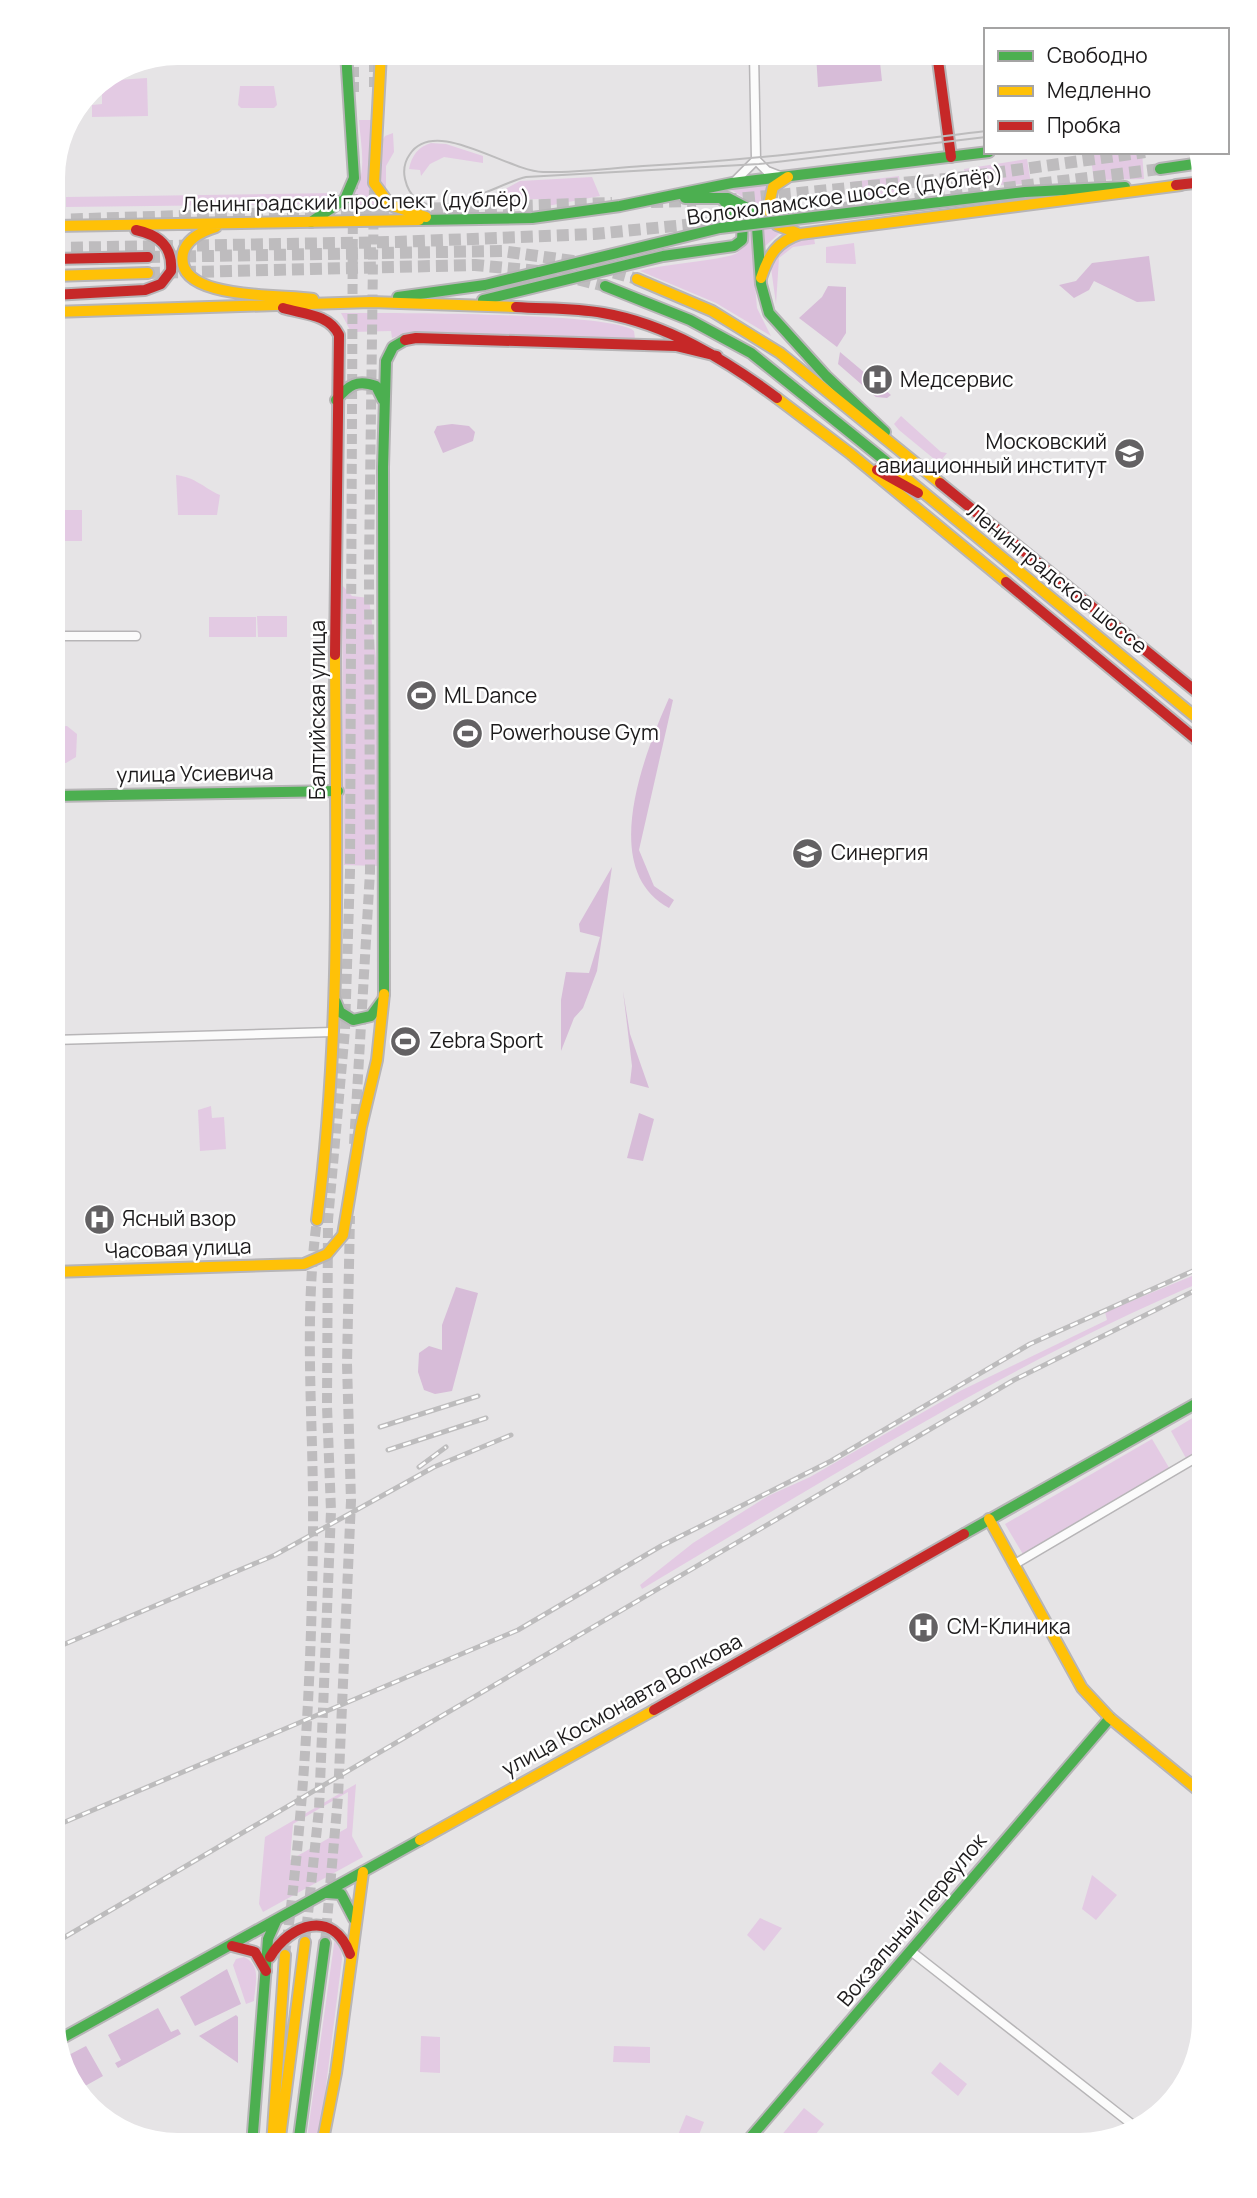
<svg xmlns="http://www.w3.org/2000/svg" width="1257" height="2198" viewBox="0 0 1257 2198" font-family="Manrope,sans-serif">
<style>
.green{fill:#e3cae3;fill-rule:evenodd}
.forest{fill:#d7bcd8}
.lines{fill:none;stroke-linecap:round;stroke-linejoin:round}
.secondary-tunnel{stroke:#bebcbe;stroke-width:10;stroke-dasharray:10 5;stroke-linecap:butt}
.primary-tunnel{stroke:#bebcbe;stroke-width:12;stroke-dasharray:12 6;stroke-linecap:butt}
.street-casing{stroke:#b7b5b7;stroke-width:11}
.fast-casing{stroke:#b7b5b7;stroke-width:14}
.slow-casing{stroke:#b7b5b7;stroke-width:14}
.jam-casing{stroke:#b7b5b7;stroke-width:14}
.street{stroke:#fbfbfb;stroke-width:8}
.fast{stroke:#4caf50;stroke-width:10}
.slow{stroke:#ffc107;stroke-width:10}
.jam{stroke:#c62828;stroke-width:10}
.tram{stroke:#bdbcbd;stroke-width:2}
.rail-casing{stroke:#bdbcbd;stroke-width:5}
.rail{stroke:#fff;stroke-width:2.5;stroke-dasharray:8;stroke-linecap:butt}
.fast-bridge-casing{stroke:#b7b5b7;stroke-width:14;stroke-linecap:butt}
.fast-bridge{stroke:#4caf50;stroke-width:10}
.labels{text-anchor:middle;stroke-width:5;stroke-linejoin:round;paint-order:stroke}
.street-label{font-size:21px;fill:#1d1b1c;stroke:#fff}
.poi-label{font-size:21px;fill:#1d1b1c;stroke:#fff;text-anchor:start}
</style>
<rect width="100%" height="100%" fill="#e6e4e6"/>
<!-- green -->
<path class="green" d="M 147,78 L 148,116 L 92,117 L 92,105 L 102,104 L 102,81 Z
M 240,86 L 274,86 L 277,105 L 274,108 L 241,108 L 238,105 Z
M 359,120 L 371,120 L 368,184 L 385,208 L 340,211 C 370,182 362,158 359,120 Z
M 393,133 L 394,152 L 386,166 L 386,195 C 378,178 374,152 385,136 Z
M 431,143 L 446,144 L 483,156 L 483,163 L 444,157 L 430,164 L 421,176 L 420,170 L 409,169 C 412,155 418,147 431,143 Z
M 1090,152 L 1142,152 L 1144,179 L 1094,180 Z
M 1027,159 L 1031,184 L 966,186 L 964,169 Z
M 899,176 L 901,193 L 853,199 L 851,182 Z
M 592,177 L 600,196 L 542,207 L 541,199 L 494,200 L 494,195 L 520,181 Z
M 770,184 C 760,201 758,224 781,232 L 763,248 C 759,218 756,200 726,188 Z
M 337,193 L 323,205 L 307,209 L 307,204 L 66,207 L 66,197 Z
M 751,233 L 757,308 L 771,336 L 716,303 L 640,271 C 660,264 727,260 737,253 C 744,248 745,241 747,234 Z
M 814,238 L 815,244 L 793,247 L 779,258 L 776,304 L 771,268 L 779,249 L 797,239 Z
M 854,243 L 856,264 L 826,263 L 826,247 Z
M 341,313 C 383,313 613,312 634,331 L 635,339 L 410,332 L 392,338 L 391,331 L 351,332 Z
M 901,416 L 941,452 L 947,453 L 939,463 L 899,430 L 894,424 Z
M 176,475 C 195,477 204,488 220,495 L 217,515 L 178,515 Z
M 57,510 L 82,510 L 82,541 L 57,541 Z
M 342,585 L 352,596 L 369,598 L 380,692 L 377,866 L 344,865 Z
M 257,616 L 287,616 L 287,637 L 258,637 Z
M 209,617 L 256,617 L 256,637 L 209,637 Z
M 67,726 L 77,734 L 76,757 L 66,763 L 53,763 L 53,727 Z
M 211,1106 L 212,1118 L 224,1117 L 226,1149 L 200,1151 L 198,1110 Z
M 1204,1271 L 1204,1281 C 1007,1364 826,1480 642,1589 L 640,1585 L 693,1543 L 768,1496 L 810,1477 L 960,1391 L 1107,1320 L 1105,1312 Z
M 1204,1411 L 1204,1450 L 1187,1460 L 1171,1431 Z
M 1152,1439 L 1171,1471 L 1024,1556 L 1005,1524 Z
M 356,1784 L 352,1836 L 363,1857 L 263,1912 L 259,1904 L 265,1837 ZM 348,1792 L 347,1828 L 290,1860 L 293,1824 Z
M 1092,1875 L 1117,1895 L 1096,1920 L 1082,1909 Z
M 760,1918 L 782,1928 L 764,1951 L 747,1935 Z
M 335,1937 L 341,1947 L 342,1959 L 320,2134 L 318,2145 L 306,2145 Z
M 244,1957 C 262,1965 255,1985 254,2001 L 246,2004 L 233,1965 L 236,1959 Z
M 421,2036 L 440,2037 L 440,2073 L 420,2072 Z
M 614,2046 L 650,2047 L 650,2063 L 613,2062 Z
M 940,2062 L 967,2084 L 958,2096 L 931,2073 Z
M 804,2108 L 824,2124 L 807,2145 L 777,2145 L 775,2143 Z
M 686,2115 L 704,2122 L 695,2145 L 674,2145 Z"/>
<!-- forest -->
<path class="forest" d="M 816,53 L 879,53 L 882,81 L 818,87 Z
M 1149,256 L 1155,301 L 1137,302 L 1094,281 L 1089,290 L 1074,298 L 1059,285 L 1076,281 L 1092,263 Z
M 828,286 L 846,287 L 846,333 L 837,347 L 799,318 L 822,297 Z
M 840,352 L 884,389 L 891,395 L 887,398 L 876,397 L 838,364 Z
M 452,424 L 469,426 L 475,432 L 473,441 L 443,453 L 434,432 L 437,426 Z
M 669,698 L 673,700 L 639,850 L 654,886 L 674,900 L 669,908 C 598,870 644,755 669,698 Z
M 612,867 L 597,971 L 583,1008 L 574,1018 L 561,1051 L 561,1000 L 566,972 L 589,973 L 600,937 L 580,932 L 579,924 Z
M 623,991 L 630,1034 L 649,1088 L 630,1083 L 632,1066 Z
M 639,1113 L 654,1119 L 643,1161 L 627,1158 Z
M 456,1287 L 478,1293 L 452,1391 L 435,1394 L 424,1390 L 418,1372 L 419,1353 L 429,1346 L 442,1350 L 442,1325 Z
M 227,1969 L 241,2004 L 195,2026 L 180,1997 Z
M 158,2008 L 171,2032 L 178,2029 L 181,2034 L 118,2068 L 115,2063 L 121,2060 L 108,2035 Z
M 236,2015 L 238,2017 L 238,2063 L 199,2036 Z
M 86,2046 L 103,2076 L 78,2090 L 65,2075 L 61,2059 Z"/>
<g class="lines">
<!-- secondary-tunnel -->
<path class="secondary-tunnel" d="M 374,87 L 374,53
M 354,92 L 354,53
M 354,1144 L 370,872 L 369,564 L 374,184
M 305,1942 L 319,1809 L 331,1511 L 327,1406 L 328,1220 L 345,1030 L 350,871 L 353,185
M 325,1943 L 338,1797 L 351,1501 L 347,1364 L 350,1216
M 285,1955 C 304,1813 312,1670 313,1527 C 314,1424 303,1322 317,1220"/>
<!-- primary-tunnel -->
<path class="primary-tunnel" d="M 725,200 L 965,177 L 1145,152
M 651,202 L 696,201
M 53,220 L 612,203
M 53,248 L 396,242 L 594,234 L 786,215 L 1160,169
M 148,257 L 502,251 L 573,261 L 637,279
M 148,273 L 475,265 L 549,272 L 605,286"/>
<defs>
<path id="street" d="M 754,53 L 756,160 L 767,171 L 780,176
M 734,182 L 756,160
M 53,636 L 136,636
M 53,1040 L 332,1032
M 1015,1564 L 1204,1453
M 912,1952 L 1138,2129"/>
<path id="fast" d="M 1160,169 L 1201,163
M 1025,192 L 1125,187
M 685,198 L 728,198 L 749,209 L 757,227 L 761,284 L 769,313 L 826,376 L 885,432
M 419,220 L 532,218 L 620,206 L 732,183 L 989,152
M 311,222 L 345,199 L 354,178 L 346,53
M 605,286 L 690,320 L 751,353 L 889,464
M 398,297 L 485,285 L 539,272
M 483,300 L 663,256 L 734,246 L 742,240 L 743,222 L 723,200
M 336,400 C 349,385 357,379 376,386 L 383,400
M 53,796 L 338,791
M 384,994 L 383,467 L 386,361 L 393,347 L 405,340
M 336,1002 L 340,1012 L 353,1020 L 371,1016 L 382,1001
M 964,1534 L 1204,1399
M 327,1893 L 341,1894 L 354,1919
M 57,2041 L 420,1840
M 252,2145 L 268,1939 L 276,1921
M 298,2145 L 325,1943
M 744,2145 L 1110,1718"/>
<path id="slow" d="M 381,53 L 374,183 L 390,205 L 426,217
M 788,177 L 773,187 L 768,209 L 777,225 L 797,233
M 53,226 L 419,220
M 216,227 C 203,231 187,238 183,253 C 173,301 283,294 313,299
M 53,276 L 148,273
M 761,278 C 768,256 777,241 800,234 L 1181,185
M 637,279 L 712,311 L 780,353 L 940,483
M 53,312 L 371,302 L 516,307
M 777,398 L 851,454 L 1006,582
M 889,464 L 1204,724
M 317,1220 C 342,1033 336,843 335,655
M 53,1272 L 304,1264 L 327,1254 L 343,1235 L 361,1127 L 377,1060 L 384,994
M 989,1519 L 1082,1688 L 1110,1718 L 1204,1795
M 420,1840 L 654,1710
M 272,2145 L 285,1955
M 279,2145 L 305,1942
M 322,2145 L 336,2073 L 363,1872"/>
<path id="jam" d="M 937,53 L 951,157
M 1176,185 L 1204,182
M 53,259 L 148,257
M 53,295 L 145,290 L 161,284 L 171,271 C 173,246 159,235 136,230
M 516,307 C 544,309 574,308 603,313 C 667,324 726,360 777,398
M 283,308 C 303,314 329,314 339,335 L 335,655
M 405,340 L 416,338 L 676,346 L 717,356
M 877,470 L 918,493
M 940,483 L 1204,698
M 1006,582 L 1204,746
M 654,1710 L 964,1534
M 232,1946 L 255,1952 L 266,1971
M 270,1957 C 291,1923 333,1909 350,1954"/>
</defs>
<!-- street casing -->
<use href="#street" class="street-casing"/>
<!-- fast casing -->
<use href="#fast" class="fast-casing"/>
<!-- slow casing -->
<use href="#slow" class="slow-casing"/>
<!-- jam casing -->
<use href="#jam" class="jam-casing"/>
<!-- street -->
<use href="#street" class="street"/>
<!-- fast -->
<use href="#fast" class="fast"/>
<!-- slow -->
<use href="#slow" class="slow"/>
<!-- jam -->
<use href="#jam" class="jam"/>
<!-- tram -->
<path class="tram" d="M 986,131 C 871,145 758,160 643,166 C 610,168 576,173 543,172 C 507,171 435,116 410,154 C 405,161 403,170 405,179 C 418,236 497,183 526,177 L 759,164 L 986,137"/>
<defs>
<path id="rail" d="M 380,1427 L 478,1396
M 388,1450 L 486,1418
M 419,1467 L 446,1447
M 53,1649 L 275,1555 L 434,1467 L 511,1435
M 53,1827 L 518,1630 L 661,1546 L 831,1461 L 1030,1344 L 1204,1266
M 53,1944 L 1014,1380 L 1204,1286"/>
</defs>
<!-- rail casing -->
<use href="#rail" class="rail-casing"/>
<!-- rail -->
<use href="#rail" class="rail"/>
<defs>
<path id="fast-bridge" d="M 539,272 L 720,228 L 1025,192"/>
</defs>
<!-- fast-bridge casing -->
<use href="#fast-bridge" class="fast-bridge-casing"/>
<!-- fast-bridge -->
<use href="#fast-bridge" class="fast-bridge"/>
</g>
<!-- icons -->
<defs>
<symbol id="hospital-disc" viewBox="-11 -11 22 22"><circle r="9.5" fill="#636163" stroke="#fff"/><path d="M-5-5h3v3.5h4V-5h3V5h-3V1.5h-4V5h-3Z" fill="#fff"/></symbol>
<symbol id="university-disc" viewBox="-11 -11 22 22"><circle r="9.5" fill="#636163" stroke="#fff"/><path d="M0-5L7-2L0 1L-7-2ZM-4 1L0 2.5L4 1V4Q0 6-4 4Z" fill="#fff"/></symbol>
<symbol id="stadium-disc" viewBox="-11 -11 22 22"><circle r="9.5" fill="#636163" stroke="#fff"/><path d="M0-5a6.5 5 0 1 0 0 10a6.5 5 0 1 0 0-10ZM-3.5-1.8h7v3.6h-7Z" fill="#fff"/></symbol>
</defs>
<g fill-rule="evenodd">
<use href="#hospital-disc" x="860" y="362" width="35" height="35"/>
<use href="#university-disc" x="1112" y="436" width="35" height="35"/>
<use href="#stadium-disc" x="404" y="678" width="35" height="35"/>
<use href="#stadium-disc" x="450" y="716" width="35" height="35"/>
<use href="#university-disc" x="790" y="836" width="35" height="35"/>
<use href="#stadium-disc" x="388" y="1024" width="35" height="35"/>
<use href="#hospital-disc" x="82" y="1202" width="35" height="35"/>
<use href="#hospital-disc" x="906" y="1610" width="35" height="35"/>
</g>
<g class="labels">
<!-- street labels -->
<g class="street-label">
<text transform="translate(845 196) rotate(-8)" y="7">Волоколамское шоссе (дублёр)</text>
<text transform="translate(356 202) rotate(-1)" y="7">Ленинградский проспект (дублёр)</text>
<text transform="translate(1057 579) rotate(39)" y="7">Ленинградское шоссе</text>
<text transform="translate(318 710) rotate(-90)" y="7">Балтийская улица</text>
<text transform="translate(195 774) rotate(-1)" y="7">улица Усиевича</text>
<text transform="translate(178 1249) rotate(-2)" y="7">Часовая улица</text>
<text transform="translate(622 1705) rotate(-29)" y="7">улица Космонавта Волкова</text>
<text transform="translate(912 1920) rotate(-50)" y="7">Вокзальный переулок</text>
</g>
<!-- poi labels -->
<g class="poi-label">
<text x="900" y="387">Медсервис</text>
<text x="1107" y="449" text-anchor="end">Московский<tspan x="1107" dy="24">авиационный институт</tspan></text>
<text x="444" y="703">ML Dance</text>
<text x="490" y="740">Powerhouse Gym</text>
<text x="831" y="860">Синергия</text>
<text x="429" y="1048">Zebra Sport</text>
<text x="122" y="1226">Ясный взор</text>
<text x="947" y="1634">СМ-Клиника</text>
</g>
</g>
<!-- crop -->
<path d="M0 0H1257V2198H0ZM178 65H1079A113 113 0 0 1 1192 178V2020A113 113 0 0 1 1079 2133H178A113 113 0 0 1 65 2020V178A113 113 0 0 1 178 65Z" fill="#fff" fill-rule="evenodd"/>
<!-- legend -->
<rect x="984" y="28" width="245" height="126" fill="#ffffff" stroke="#a5a4a4" stroke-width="2"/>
<rect x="998" y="51" width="35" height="10" fill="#4caf50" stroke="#a5a4a4" stroke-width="2"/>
<text x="1047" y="63" font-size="21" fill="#1d1b1c">Свободно</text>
<rect x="998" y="86" width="35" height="10" fill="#ffc107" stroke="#a5a4a4" stroke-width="2"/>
<text x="1047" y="98" font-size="21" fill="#1d1b1c">Медленно</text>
<rect x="998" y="121" width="35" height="10" fill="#c62828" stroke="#a5a4a4" stroke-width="2"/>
<text x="1047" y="133" font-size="21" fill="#1d1b1c">Пробка</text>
</svg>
